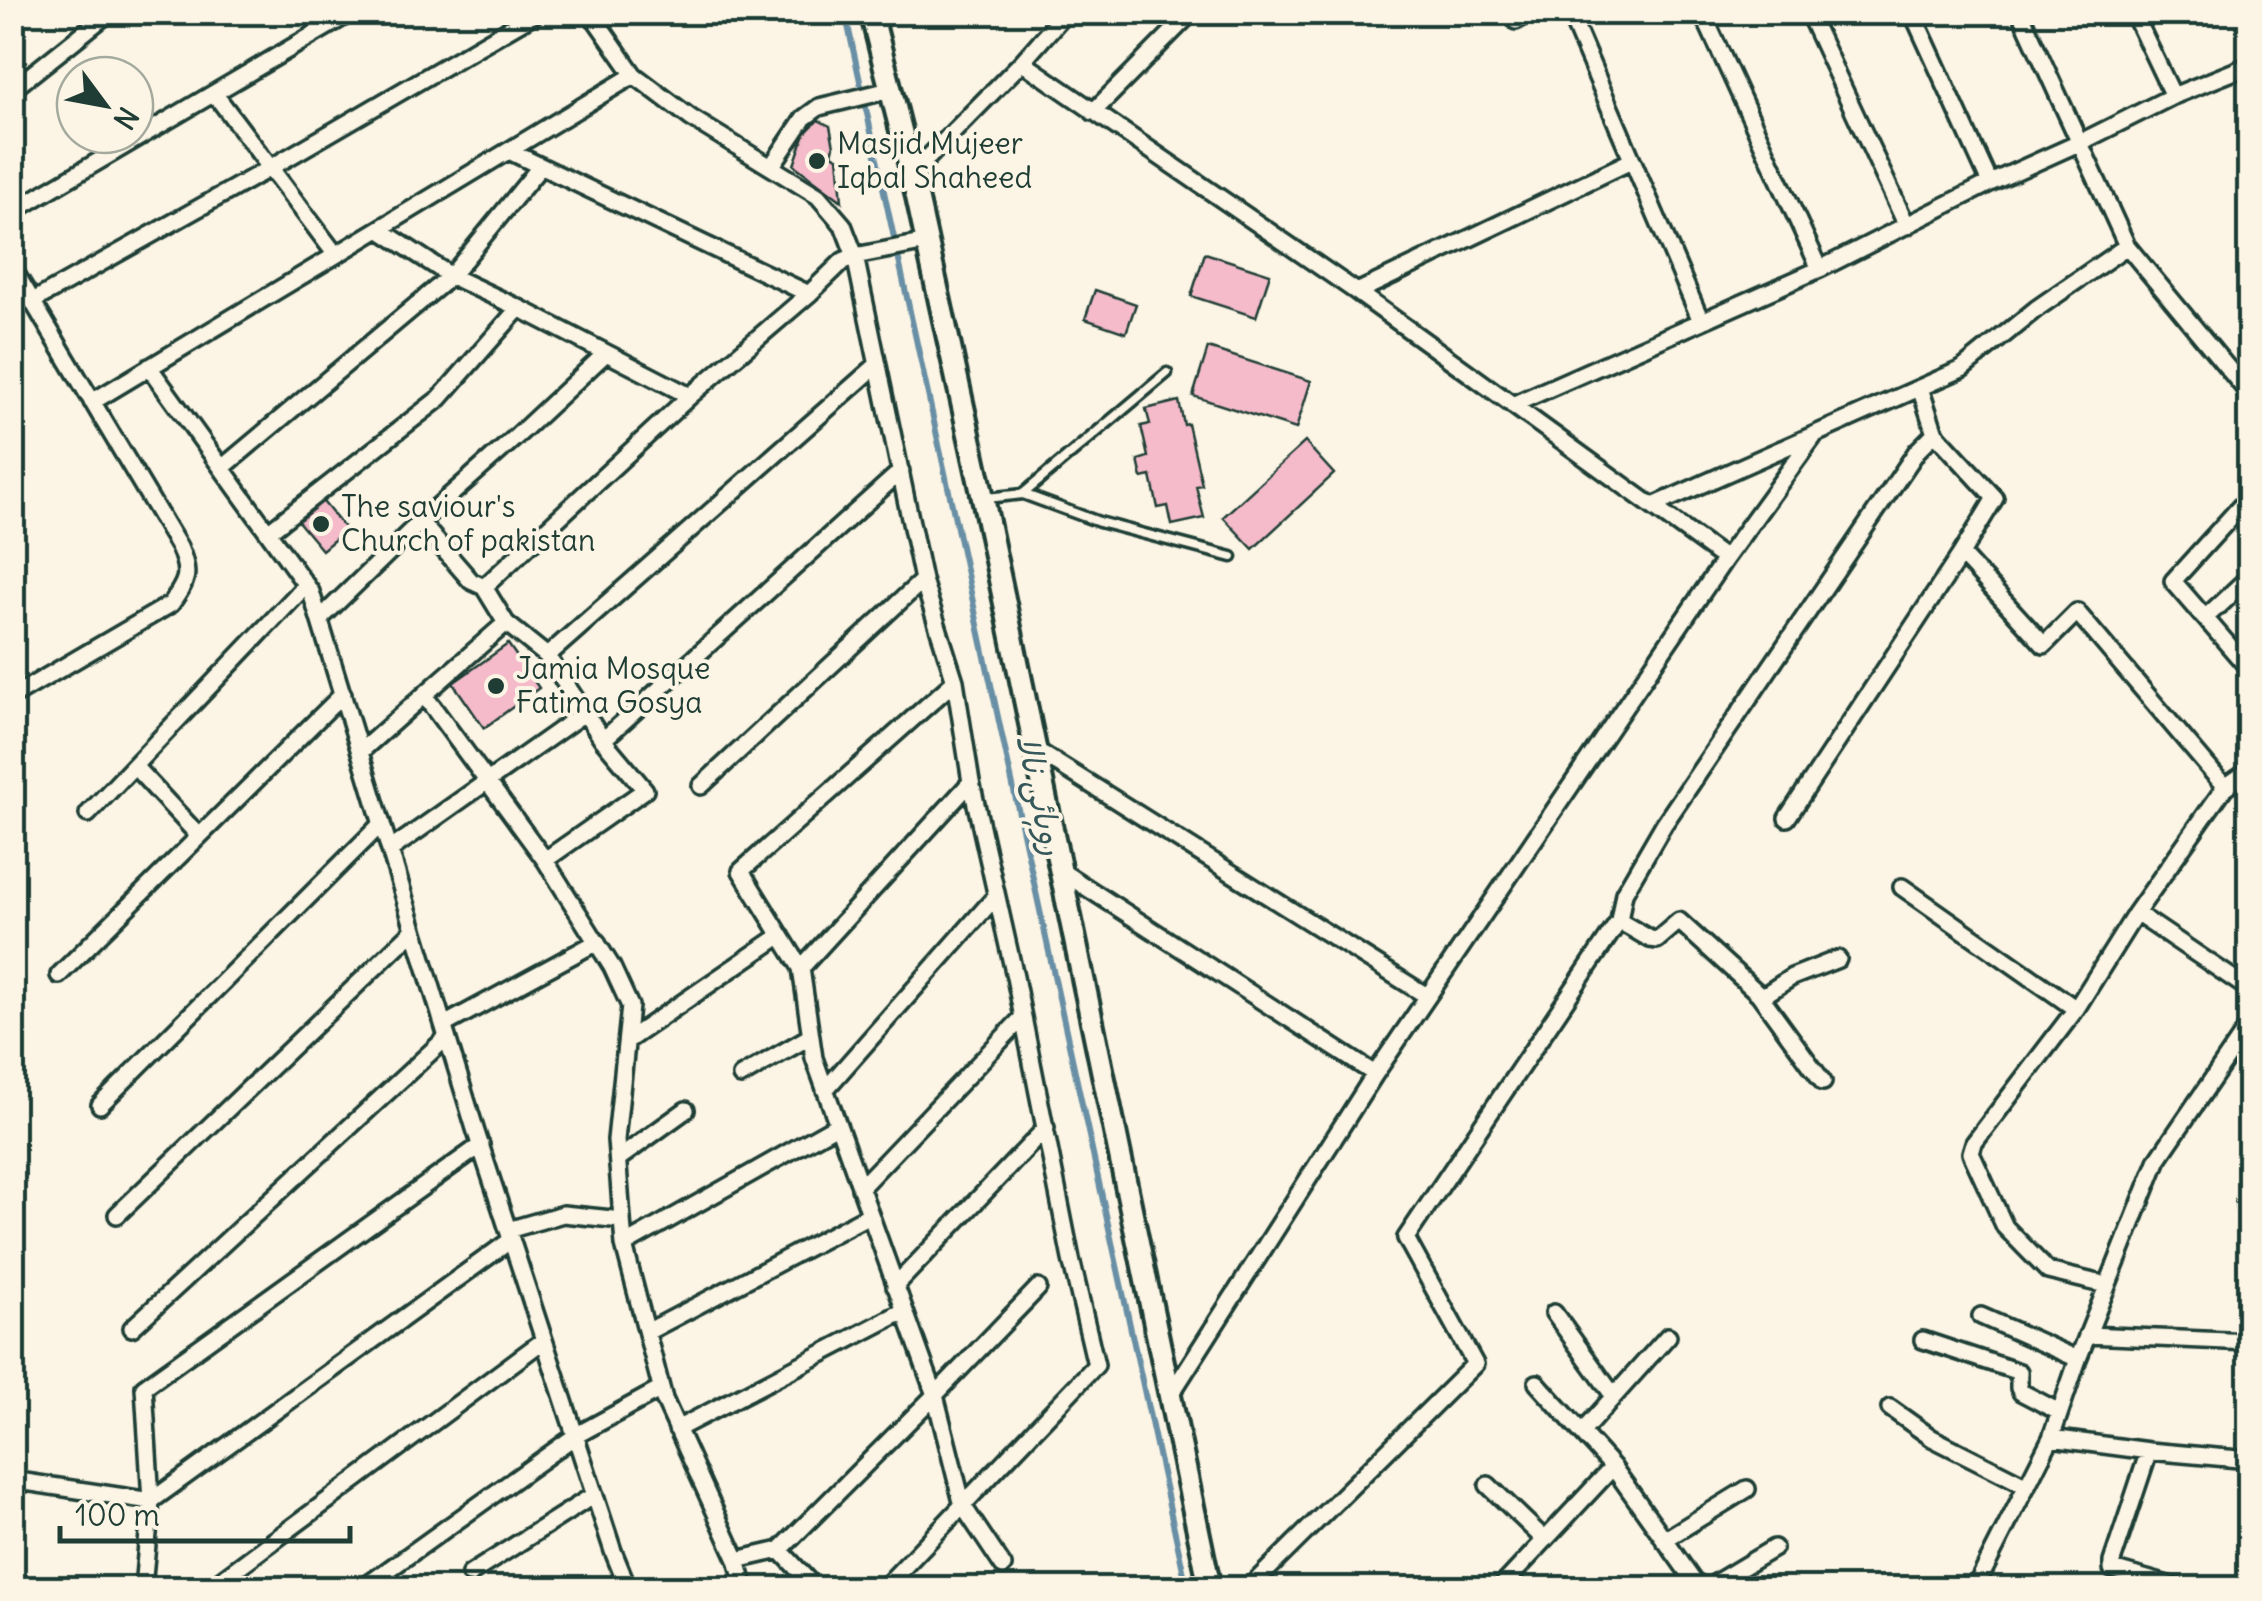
<svg xmlns="http://www.w3.org/2000/svg" width="2262" height="1601" viewBox="0 0 2262 1601" font-family="Delius,'Playpen Sans Arabic',sans-serif">
<style>
.lines{fill:none;stroke-linecap:round;stroke-linejoin:round}
.stream{stroke:#678fa5;stroke-width:6}
.building{fill:#f5bbcb;stroke:#1f3d34;stroke-width:2.5}
.service-casing{stroke:#1f3d34;stroke-width:15}
.minor-casing{stroke:#1f3d34;stroke-width:22}
.tertiary-casing{stroke:#1f3d34;stroke-width:28}
.service{stroke:#fcf5e5;stroke-width:8}
.minor{stroke:#fcf5e5;stroke-width:15}
.tertiary{stroke:#fcf5e5;stroke-width:20}
.poi-dot{fill:#1f3d34;stroke:#fcf5e5;stroke-width:4}
.labels{text-anchor:middle;stroke-width:8;stroke-linejoin:round;paint-order:stroke}
.poi-label{font-size:30px;fill:#1f3d34;stroke:#fcf5e5;text-anchor:start}
.water-label{font-size:32px;font-style:italic;fill:#37585a;stroke:#fcf5e5}
</style>
<rect width="100%" height="100%" fill="#fcf5e5"/>
<filter id="ink" filterUnits="userSpaceOnUse"><feTurbulence type="fractalNoise" baseFrequency=".01" numOctaves="2"/><feDisplacementMap in="SourceGraphic" scale="20" xChannelSelector="R" yChannelSelector="G"/><feConvolveMatrix kernelMatrix="1 2 1 2 8 2 1 2 1" color-interpolation-filters="sRGB"/></filter>
<g filter="url(#ink)">
<g class="lines">
<!-- stream -->
<path class="stream" d="M 845,12 L 1187,1588"/>
</g>
<!-- building -->
<path class="building" d="M 818,120 L 830,126 L 834,146 L 832,154 L 838,157 L 842,201 L 794,165 L 805,133 Z
M 1205,253 L 1270,274 L 1256,317 L 1191,296 Z
M 1095,290 L 1136,304 L 1126,333 L 1085,319 Z
M 1208,348 L 1311,381 L 1296,429 L 1193,396 Z
M 1179,401 L 1184,425 L 1188,424 L 1202,485 L 1196,486 L 1204,518 L 1172,525 L 1168,506 L 1158,508 L 1151,476 L 1142,478 L 1138,460 L 1148,457 L 1141,426 L 1150,424 L 1146,409 Z
M 1305,442 L 1334,474 L 1253,549 L 1223,517 Z
M 320,498 L 346,530 L 322,550 L 296,519 Z
M 508,644 L 539,688 L 484,728 L 453,683 Z"/>
<g class="lines">
<defs>
<path id="service" d="M 1023,494 L 1167,373
M 987,498 L 1023,494 L 1099,522 L 1232,557"/>
<path id="minor" d="M 590,12 L 634,75 L 691,118 L 818,196 L 843,225 L 855,256 L 923,580 L 955,681 L 971,782 L 1015,977 L 1071,1259 L 1096,1365 L 884,1588
M 1569,12 L 1701,321
M 1702,12 L 1820,269
M 1808,12 L 1907,226
M 1912,12 L 1990,183
M 2133,12 L 2173,96
M 1516,21 L 1532,12
M 1022,62 L 1357,292 L 1725,559 L 1375,1074 L 1171,1394
M 12,90 L 110,12
M 214,93 L 336,255 L 634,75
M 1093,112 L 1192,12
M 509,151 L 809,294
M 771,167 L 804,118 L 819,107 L 890,90
M 912,174 L 1022,62 L 1066,12
M 12,212 L 352,12
M 379,229 L 451,276 L 519,308 L 690,396 L 809,294 L 843,261 L 855,256 L 927,242
M 2127,246 L 2250,395
M 12,267 L 179,547 C 191,574 187,581 171,604 L 12,697
M 1357,292 L 1631,161
M 33,301 L 270,168 L 538,12
M 149,367 L 311,592 L 476,1132 L 613,1551 L 628,1588
M 92,402 L 336,255
M 1512,405 L 1820,269 L 1990,183 L 2081,142 L 2173,96 L 2250,65
M 1935,433 L 1995,498 L 1961,554 L 2044,645 L 2077,612 L 2225,787
M 222,468 L 451,276 L 540,167
M 2250,496 L 2173,581 L 2250,670
M 1653,506 L 1962,369 L 2036,309 L 2127,246 L 2020,12
M 420,522 L 471,581 L 484,587 L 506,623 L 547,656 L 603,740 L 645,790 L 545,860 L 424,695 L 506,623
M 268,532 L 440,398 L 519,308
M 1725,559 L 1814,436
M 484,587 L 690,396
M 2205,618 L 2250,576
M 320,619 L 420,522 L 517,436 L 606,353
M 547,656 L 878,364
M 603,740 L 901,471
M 1036,750 L 1427,996
M 360,752 L 424,695
M 134,766 L 199,836
M 971,782 L 801,968 L 814,1058 L 935,1395 L 963,1506 L 1003,1566
M 701,786 L 923,580
M 88,814 L 306,585
M 1787,818 L 1961,554
M 390,850 L 584,713
M 545,860 L 612,967 L 630,1006 L 616,1140 L 624,1245 L 664,1399 L 737,1560 L 745,1588
M 1061,871 L 1375,1074
M 1902,887 L 2076,1009
M 2136,913 L 2250,990
M 1619,921 L 1650,939 L 1657,940 L 1679,921 L 1759,994 L 1766,994 L 1792,977 L 1838,959
M 801,968 L 741,871 L 955,681
M 59,975 L 343,694
M 1759,994 L 1823,1082
M 444,1025 L 597,942
M 628,1040 L 781,935
M 741,1076 L 811,1036
M 825,1090 L 996,896
M 100,1105 L 382,823
M 618,1159 L 686,1110
M 860,1188 L 1022,1018
M 2250,1189 L 2245,1200 L 2250,1268
M 117,1215 L 414,930
M 508,1230 L 563,1214 L 622,1220
M 624,1245 L 837,1125
M 2106,1285 L 2048,1271 L 2005,1227 L 1971,1153 L 1974,1143 L 2076,1009 L 2136,913 L 2225,787 L 2250,770
M 895,1286 L 1046,1128
M 1554,1313 L 1613,1395
M 1981,1316 L 2078,1359
M 132,1328 L 447,1037
M 647,1332 L 869,1215
M 2087,1335 L 2250,1342
M 1923,1340 L 2019,1372 L 2019,1388 L 2021,1392 L 2059,1412
M 1537,1383 L 1613,1467 L 1694,1581 L 1700,1585 L 1709,1587 L 1774,1548
M 1890,1408 L 1932,1438 L 2027,1486
M 677,1429 L 904,1311
M 1582,1432 L 1668,1336
M 2051,1438 L 2149,1451 L 2250,1460
M 2149,1451 L 2112,1562 L 2112,1569 L 2179,1588
M 12,1480 L 151,1501 L 144,1387 L 481,1145
M 1488,1485 L 1544,1539
M 1664,1540 L 1747,1489
M 737,1560 L 780,1550
M 470,1574 L 594,1495
M 143,1588 L 151,1501 L 511,1240
M 210,1588 L 544,1340
M 363,1588 L 575,1436 L 661,1389
M 815,1588 L 780,1550 L 935,1395 L 1038,1288
M 1249,1588 L 1475,1364 L 1406,1238 L 1619,921 L 1624,893 L 1664,824 L 1917,451 L 1935,433 L 1920,388
M 1500,1588 L 1613,1467
M 1975,1588 L 2051,1438 L 2078,1359 L 2158,1159 L 2250,1024"/>
<path id="tertiary" d="M 871,12 L 912,174 L 983,498 L 1210,1588"/>
</defs>
<!-- service casing -->
<use href="#service" class="service-casing"/>
<!-- minor casing -->
<use href="#minor" class="minor-casing"/>
<!-- tertiary casing -->
<use href="#tertiary" class="tertiary-casing"/>
<!-- service -->
<use href="#service" class="service"/>
<!-- minor -->
<use href="#minor" class="minor"/>
<!-- tertiary -->
<use href="#tertiary" class="tertiary"/>
</g>
</g>
<!-- markers -->
<g class="poi-dot">
<circle cx="817" cy="161" r="10"/>
<circle cx="321" cy="524" r="10"/>
<circle cx="496" cy="686" r="10"/>
</g>
<g class="labels">
<!-- poi labels -->
<g class="poi-label">
<text x="837" y="154">Masjid Mujeer<tspan x="837" dy="34">Iqbal Shaheed</tspan></text>
<text x="341" y="517">The saviour's<tspan x="341" dy="34">Church of pakistan</tspan></text>
<text x="516" y="679">Jamia Mosque<tspan x="516" dy="34">Fatima Gosya</tspan></text>
</g>
<!-- water labels -->
<g class="water-label">
<text transform="translate(1040 795) rotate(78)" y="11">روہائی نالا</text>
</g>
</g>
<!-- margin -->
<rect width="2262" height="1601" fill="none" stroke="#fcf5e5" stroke-width="50"/>
<rect x="25" y="25" width="2212" height="1551" fill="none" stroke="#1f3d34" stroke-width="4" filter="url(#ink)"/>
<!-- north arrow -->
<g transform="translate(105 105) rotate(122)"><circle r="48" fill="#fcf5e5" stroke="#a4ab9e" stroke-width="2.5"/>
<path d="M0-8L18 38L0 25L-18 38Z" fill="#1f3d34"/>
<text y="-15" font-size="28" font-weight="bold" text-anchor="middle" fill="#1f3d34">N</text>
</g>
<!-- scale -->
<path d="M60 1526v15h290v-15" fill="none" stroke="#1f3d34" stroke-width="5"/>
<text x="75" y="1526" font-size="30" fill="#1f3d34" stroke="#fcf5e5" stroke-width="8" paint-order="stroke">100 m</text>
</svg>
